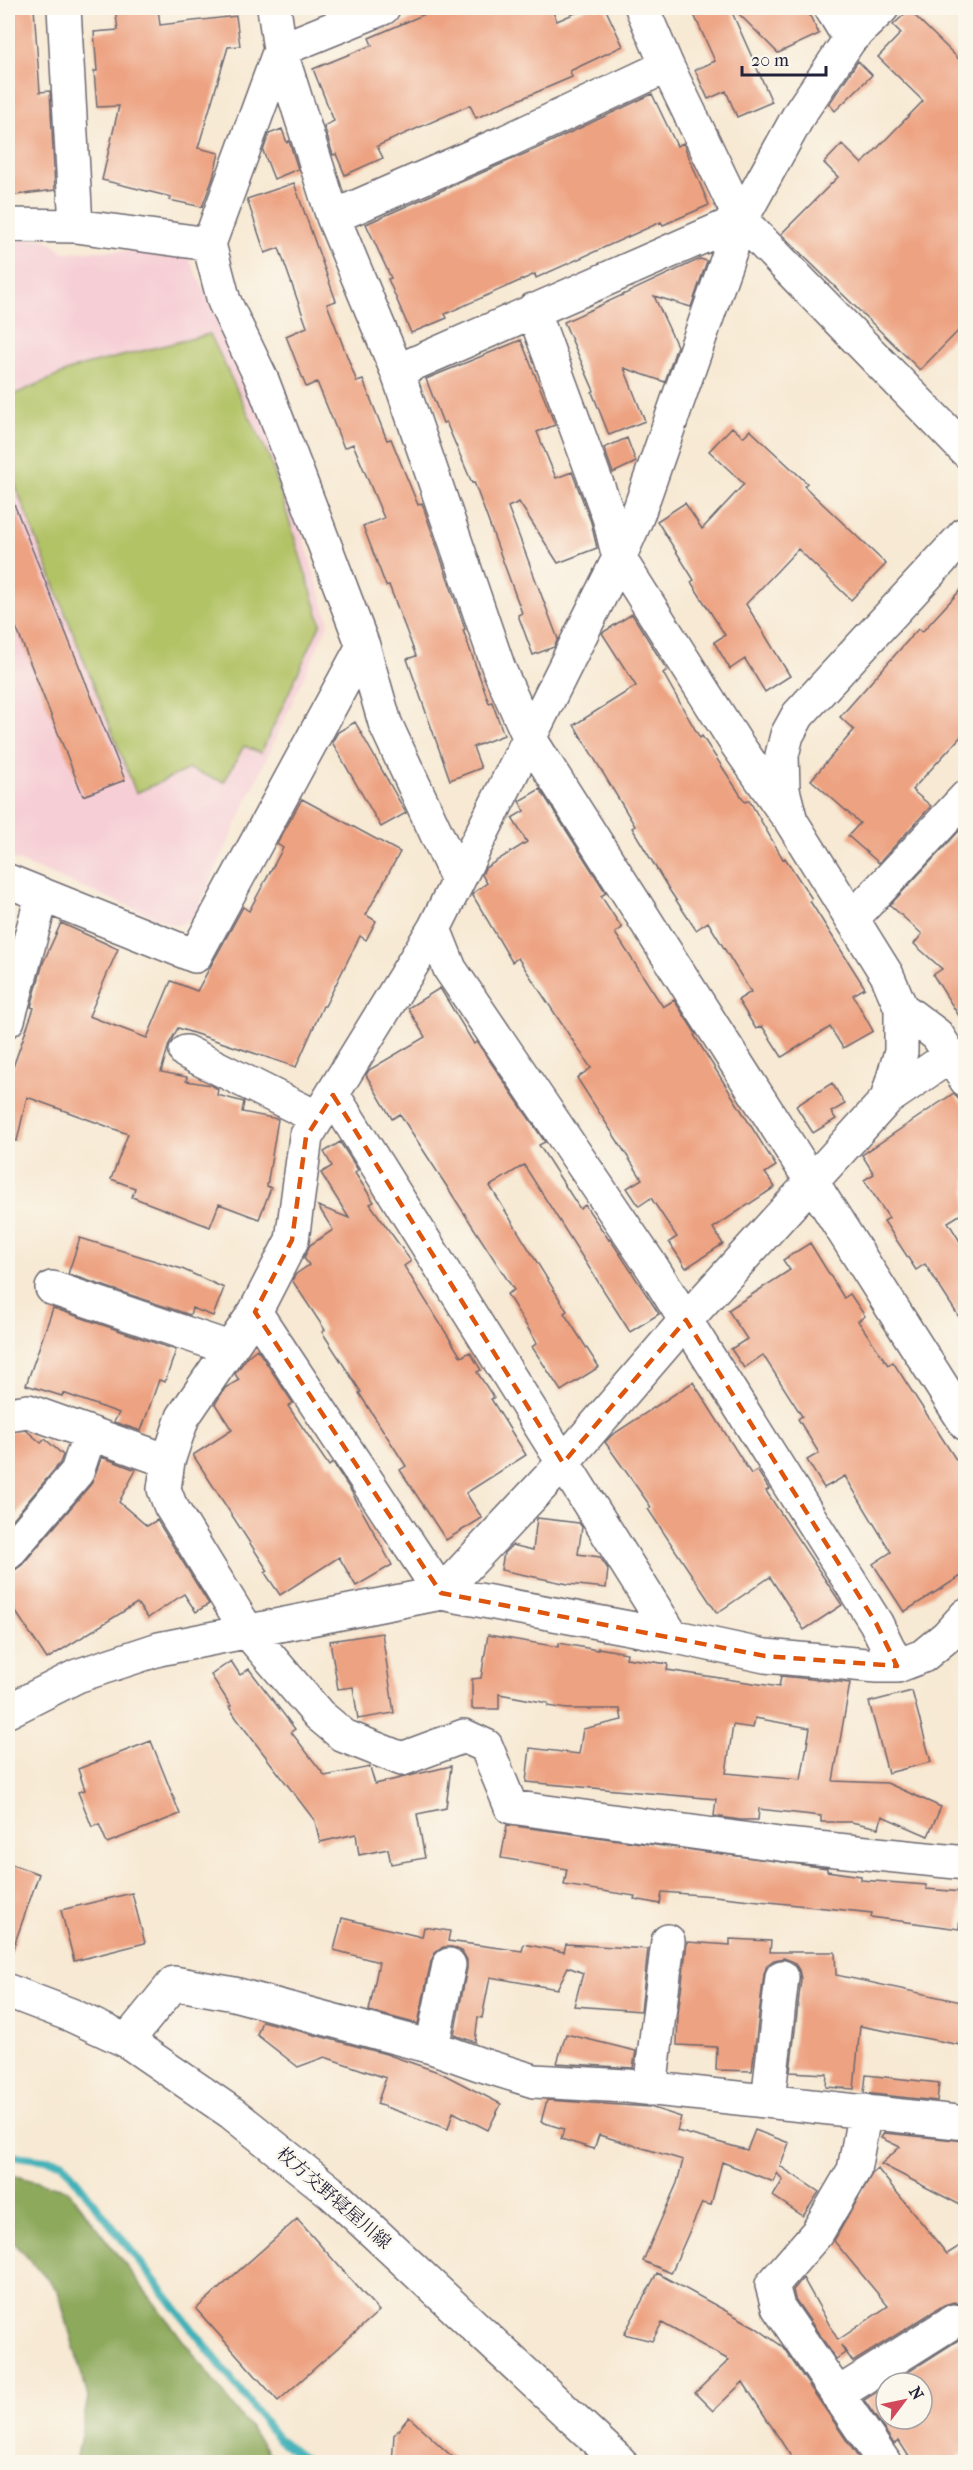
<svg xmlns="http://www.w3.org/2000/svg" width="973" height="2470" viewBox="0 0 973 2470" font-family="'IM FELL French Canon','Noto Serif JP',serif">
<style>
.built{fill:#f6cfd6}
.green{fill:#b2c366;stroke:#6a7250;stroke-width:1.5}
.forest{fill:#8da95b;stroke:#58664b;stroke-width:1.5}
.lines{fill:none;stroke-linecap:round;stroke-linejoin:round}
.stream{stroke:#40b1b8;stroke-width:8}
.building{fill:#eda281;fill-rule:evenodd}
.minor-casing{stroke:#6d6870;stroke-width:36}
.major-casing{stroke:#6d6870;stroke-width:36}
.minor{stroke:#fff;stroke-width:33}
.major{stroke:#fff;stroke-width:33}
.marked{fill:none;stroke:#de560e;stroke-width:4.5;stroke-dasharray:12 8;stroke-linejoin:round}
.labels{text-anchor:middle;stroke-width:5;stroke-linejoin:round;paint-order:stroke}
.street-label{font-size:18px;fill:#22223b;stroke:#fbf7ec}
</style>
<rect width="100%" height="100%" fill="#fbf7ec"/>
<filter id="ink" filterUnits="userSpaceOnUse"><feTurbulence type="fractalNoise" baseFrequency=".0167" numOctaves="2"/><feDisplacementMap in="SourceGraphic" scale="12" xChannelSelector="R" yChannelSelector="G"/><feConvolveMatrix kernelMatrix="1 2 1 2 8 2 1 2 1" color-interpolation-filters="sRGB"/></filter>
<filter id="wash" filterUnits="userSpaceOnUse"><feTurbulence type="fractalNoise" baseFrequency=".008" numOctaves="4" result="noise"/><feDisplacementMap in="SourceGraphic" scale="24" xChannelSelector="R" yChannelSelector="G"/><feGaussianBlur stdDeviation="1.35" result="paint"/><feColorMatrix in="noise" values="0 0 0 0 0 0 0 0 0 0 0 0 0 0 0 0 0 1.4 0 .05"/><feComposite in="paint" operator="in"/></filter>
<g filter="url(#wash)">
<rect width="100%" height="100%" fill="#f7e9d3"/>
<!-- built -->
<path class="built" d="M 46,239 L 64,252 L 173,249 L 187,255 L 266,416 L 329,622 L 194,917 L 177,926 L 8,857 L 8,240 Z"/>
<!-- green -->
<path class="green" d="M 210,334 L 270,459 L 321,623 L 261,753 L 244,746 L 224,782 L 189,769 L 136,793 L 8,467 L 8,397 L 78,367 Z"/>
<!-- forest -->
<path class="forest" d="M 8,2174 L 68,2190 L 276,2462 L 76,2462 L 88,2397 L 58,2291 L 8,2236 Z"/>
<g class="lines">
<!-- stream -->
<path class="stream" d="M 8,2155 L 62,2162 L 277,2438 L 308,2462"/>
</g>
<g id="blocks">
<!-- building -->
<path class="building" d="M 8,8 L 34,8 L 40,92 L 50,91 L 55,190 L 8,196 Z
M 115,8 L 158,8 L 160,25 L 236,16 L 240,46 L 228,47 L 198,148 L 219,153 L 213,178 L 202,207 L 169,200 L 171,197 L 102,180 L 119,106 L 97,107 L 94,71 L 97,71 L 94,32 L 118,30 Z
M 439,8 L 551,8 L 557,21 L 587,8 L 605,8 L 623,46 L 570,71 L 572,77 L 476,118 L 470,105 L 377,146 L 383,158 L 345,175 L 336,154 L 333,155 L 324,126 L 334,121 L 313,69 L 372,45 L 369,38 Z
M 691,8 L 730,8 L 772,102 L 737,117 L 726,91 L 708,99 L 695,70 L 715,61 Z
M 733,8 L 806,8 L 819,34 L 778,53 Z
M 909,10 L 966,66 L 966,323 L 920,370 L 781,234 L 838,177 L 824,163 L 842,144 L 862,164 L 923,101 L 878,57 L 901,33 L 893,25 Z
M 858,61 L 872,75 L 835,111 L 829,104 Z
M 652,94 L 677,146 L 683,143 L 709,205 L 663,225 L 661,222 L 536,278 L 535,274 L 445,314 L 447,318 L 411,333 L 388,279 L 391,278 L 366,224 L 531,151 Z
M 282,129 L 287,143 L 289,141 L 298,169 L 274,179 L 263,151 L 269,134 Z
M 294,183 L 336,301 L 327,304 L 357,382 L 363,380 L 387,440 L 391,439 L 418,505 L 422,503 L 465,629 L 463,630 L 489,703 L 492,702 L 504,735 L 473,747 L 481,768 L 450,780 L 407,659 L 416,656 L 389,585 L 386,586 L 363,526 L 384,518 L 353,444 L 344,448 L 317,382 L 306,387 L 286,336 L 307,327 L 279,248 L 265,253 L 247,199 Z
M 700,259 L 707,261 L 691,307 L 654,296 L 677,346 L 665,382 L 624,368 L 645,421 L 609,435 L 592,392 L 594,391 L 564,322 Z
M 521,340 L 555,425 L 537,432 L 556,478 L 572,472 L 591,522 L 597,548 L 558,563 L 519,502 L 508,507 L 558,639 L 554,647 L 533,655 L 518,615 L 522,613 L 474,482 L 472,483 L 446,422 L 443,423 L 426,379 Z
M 732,427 L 743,437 L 750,430 L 807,483 L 804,486 L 886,564 L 851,600 L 798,549 L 746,604 L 790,676 L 765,692 L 745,659 L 730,669 L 714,642 L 725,635 L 691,582 L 694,580 L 657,521 L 685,503 L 702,529 L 744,484 L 709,451 Z
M 627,438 L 636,462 L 613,473 L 604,448 Z
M 8,489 L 125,780 L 83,796 L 8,607 Z
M 966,584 L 966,731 L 912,790 L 931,806 L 879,863 L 848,836 L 860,823 L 811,780 L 854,730 L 840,717 L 918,629 L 922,632 Z
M 632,614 L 667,670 L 663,673 L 700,738 L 702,736 L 745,802 L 749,800 L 783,859 L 785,858 L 812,899 L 810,901 L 865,988 L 853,995 L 873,1031 L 843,1048 L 830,1027 L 782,1057 L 762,1026 L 756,1029 L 738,1000 L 751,992 L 708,922 L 696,930 L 670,891 L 632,828 L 635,826 L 574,725 L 636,686 L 602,633 Z
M 355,722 L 406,813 L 381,827 L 332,742 L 338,732 Z
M 540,789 L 606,893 L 601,896 L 622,928 L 615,933 L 663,1007 L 674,1000 L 696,1034 L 694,1035 L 776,1166 L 765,1173 L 775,1187 L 713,1228 L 723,1244 L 686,1268 L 669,1242 L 677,1237 L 651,1198 L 639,1206 L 627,1188 L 642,1179 L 577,1078 L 591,1068 L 518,958 L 512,962 L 472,894 L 487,883 L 482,875 L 485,868 L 527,842 L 512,818 L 524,811 L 519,801 Z
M 302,799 L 400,852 L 366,915 L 376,921 L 366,940 L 360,936 L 325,1006 L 323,1006 L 296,1067 L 178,1028 L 169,1044 L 161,1072 L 187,1077 L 186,1081 L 211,1085 L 218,1089 L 217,1095 L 244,1102 L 242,1112 L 278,1119 L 267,1186 L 271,1188 L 259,1219 L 219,1204 L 210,1227 L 132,1197 L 135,1188 L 111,1179 L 128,1134 L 27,1097 L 17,1141 L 8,1140 L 8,1081 L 34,1008 L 31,1007 L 43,963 L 61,923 L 118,949 L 89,1016 L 147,1038 L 171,981 L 197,991 L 243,907 L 249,911 L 283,848 L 277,844 Z
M 959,831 L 966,837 L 966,1027 L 933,975 L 942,969 L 914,944 L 922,934 L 890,905 Z
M 440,988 L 474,1044 L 477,1042 L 545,1142 L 539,1145 L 580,1209 L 585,1205 L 609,1240 L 610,1239 L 659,1314 L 630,1332 L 524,1165 L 490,1186 L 567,1311 L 564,1313 L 599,1367 L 561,1391 L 532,1347 L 537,1343 L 507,1294 L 514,1290 L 405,1122 L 400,1114 L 392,1119 L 366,1075 L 369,1070 L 425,1037 L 408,1008 Z
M 832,1083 L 845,1104 L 831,1112 L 836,1119 L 813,1133 L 796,1106 Z
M 954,1093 L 966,1109 L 966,1211 L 948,1222 L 966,1251 L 966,1328 L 925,1264 L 916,1270 L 884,1221 L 889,1218 L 864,1180 L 874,1174 L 862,1155 Z
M 340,1142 L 358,1170 L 355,1173 L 374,1202 L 370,1204 L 411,1261 L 404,1266 L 461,1357 L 470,1352 L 481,1370 L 477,1372 L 494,1398 L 491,1399 L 526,1455 L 466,1493 L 482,1518 L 446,1540 L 400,1470 L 406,1466 L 359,1393 L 361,1392 L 322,1332 L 325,1330 L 292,1280 L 296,1274 L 309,1265 L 304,1258 L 310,1245 L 333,1230 L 318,1206 L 349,1218 L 321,1173 L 332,1166 L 324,1152 Z
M 80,1238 L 182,1269 L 224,1288 L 213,1316 L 192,1308 L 190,1315 L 68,1274 Z
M 810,1243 L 844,1298 L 850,1294 L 865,1316 L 858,1321 L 888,1365 L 893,1362 L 966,1475 L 966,1573 L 904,1612 L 873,1564 L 891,1552 L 845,1476 L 824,1488 L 807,1460 L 819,1453 L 798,1419 L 802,1416 L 763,1355 L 744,1368 L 731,1349 L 747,1339 L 728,1310 L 790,1270 L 783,1260 Z
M 53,1308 L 176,1350 L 165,1382 L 159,1380 L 141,1431 L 114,1422 L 119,1413 L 63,1393 L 62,1396 L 26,1385 Z
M 257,1349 L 293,1403 L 288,1406 L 329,1466 L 333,1463 L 351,1491 L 392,1565 L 356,1586 L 339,1557 L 280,1595 L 265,1573 L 268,1571 L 193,1455 L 232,1430 L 215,1404 L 225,1388 L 239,1380 L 235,1374 L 248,1356 Z
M 693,1382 L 751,1474 L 757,1470 L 769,1489 L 766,1491 L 842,1605 L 804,1630 L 770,1577 L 717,1613 L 648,1509 L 651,1507 L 605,1442 L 612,1435 Z
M 26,1430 L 41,1443 L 45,1439 L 63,1455 L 60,1463 L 8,1525 L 8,1436 L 9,1432 Z
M 102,1457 L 136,1470 L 119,1502 L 147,1526 L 157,1520 L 209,1604 L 196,1612 L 184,1594 L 148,1618 L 137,1603 L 47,1659 L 8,1600 L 8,1571 L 15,1570 L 22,1565 L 91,1484 Z
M 537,1518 L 579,1523 L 582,1527 L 578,1554 L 600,1557 L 608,1569 L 606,1588 L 568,1584 L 501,1570 L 504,1553 L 512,1545 L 533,1550 Z
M 382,1633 L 394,1713 L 358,1719 L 353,1687 L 338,1689 L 330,1641 Z
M 488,1635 L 558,1647 L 559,1643 L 598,1650 L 598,1648 L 627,1653 L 626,1658 L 668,1664 L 667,1670 L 779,1687 L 781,1676 L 850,1683 L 833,1781 L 887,1783 L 941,1807 L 928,1836 L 882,1816 L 879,1828 L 851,1822 L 821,1822 L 821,1816 L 759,1809 L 758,1820 L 740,1820 L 714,1816 L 716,1799 L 526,1782 L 530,1748 L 579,1754 L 583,1729 L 622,1720 L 620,1709 L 567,1709 L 548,1706 L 548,1703 L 499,1694 L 499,1709 L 472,1709 L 472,1679 L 481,1678 ZM 755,1718 L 810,1728 L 801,1780 L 726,1773 L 733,1725 L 753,1728 Z
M 231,1661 L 240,1675 L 249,1669 L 295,1729 L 291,1732 L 325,1776 L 370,1767 L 375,1784 L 451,1766 L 446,1808 L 417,1814 L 425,1858 L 391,1864 L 388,1849 L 359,1855 L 356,1834 L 320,1842 L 315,1821 L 237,1719 L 229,1707 L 231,1706 L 211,1675 Z
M 912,1691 L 931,1762 L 888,1773 L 869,1702 Z
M 151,1741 L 180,1814 L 107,1843 L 99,1824 L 92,1827 L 78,1792 L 85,1790 L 78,1769 Z
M 507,1825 L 827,1868 L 827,1871 L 861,1876 L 861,1880 L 926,1885 L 926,1889 L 962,1892 L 959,1929 L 871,1917 L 872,1913 L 714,1896 L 662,1892 L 660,1904 L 634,1899 L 635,1896 L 564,1885 L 567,1869 L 501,1858 Z
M 8,1863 L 39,1874 L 11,1954 L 8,1953 Z
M 132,1893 L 145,1943 L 74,1961 L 61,1910 Z
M 342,1918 L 422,1937 L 424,1927 L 450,1931 L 448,1941 L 522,1951 L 524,1944 L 564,1952 L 566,1944 L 648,1949 L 641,2011 L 574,2006 L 583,1973 L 568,1967 L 557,1989 L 490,1977 L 482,2018 L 478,2017 L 475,2042 L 454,2035 L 467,1968 L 467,1960 L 462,1951 L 452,1947 L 443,1947 L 435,1953 L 431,1961 L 418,2024 L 369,2011 L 379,1962 L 334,1950 Z
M 730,1939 L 771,1941 L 770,1952 L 835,1952 L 836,1975 L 966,2003 L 966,2046 L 860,2026 L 854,2089 L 826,2087 L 827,2074 L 790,2072 L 801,1979 L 799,1970 L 794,1962 L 784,1958 L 774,1960 L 767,1965 L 764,1974 L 752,2071 L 716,2070 L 717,2047 L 677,2045 L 678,2014 L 687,1942 L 730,1945 Z
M 262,2021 L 386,2054 L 441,2073 L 501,2104 L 488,2130 L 453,2112 L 448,2129 L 377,2104 L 386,2078 L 325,2057 L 298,2067 L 257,2035 Z
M 566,2034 L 636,2051 L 633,2068 L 557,2063 Z
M 866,2075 L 939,2083 L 937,2101 L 864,2093 Z
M 547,2100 L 650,2107 L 681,2117 L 677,2131 L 747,2150 L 755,2130 L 789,2143 L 780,2166 L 819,2192 L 803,2216 L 773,2196 L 783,2180 L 777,2173 L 774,2182 L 722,2162 L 711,2205 L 702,2203 L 671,2273 L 643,2261 L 677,2183 L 683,2160 L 599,2135 L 594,2149 L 561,2139 L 564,2129 L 541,2122 Z
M 884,2133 L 966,2141 L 966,2208 L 881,2164 L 900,2147 L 881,2138 Z
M 877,2168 L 947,2254 L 966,2242 L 966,2307 L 954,2302 L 944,2305 L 853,2362 L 841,2345 L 845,2353 L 836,2359 L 795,2299 L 793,2290 L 803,2278 L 838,2340 L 888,2306 L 834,2241 L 873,2172 Z
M 297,2219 L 379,2311 L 278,2401 L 196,2309 Z
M 657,2273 L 755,2327 L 783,2347 L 862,2463 L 795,2463 L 743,2382 L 713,2411 L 695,2393 L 729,2360 L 662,2323 L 652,2341 L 624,2334 Z
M 966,2335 L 966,2451 L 948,2463 L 913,2463 L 899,2441 L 894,2444 L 864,2400 L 886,2386 L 886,2419 L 922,2419 L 922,2383 L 891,2383 Z
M 409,2417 L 459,2463 L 392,2463 L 394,2435 Z"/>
</g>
</g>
<g filter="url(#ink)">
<use href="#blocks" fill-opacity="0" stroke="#6d6870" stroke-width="1.5"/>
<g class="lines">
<defs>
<path id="minor" d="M 64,8 L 76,226
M 274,8 L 280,50 L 333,217 L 397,371 L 499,669 L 530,739 L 966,1424
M 642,8 L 667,66 L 741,220 L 966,451
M 831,8 L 850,39
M 882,8 L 850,39 L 800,113 L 741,220 L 637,517 L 619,558 L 434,929 L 306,1137 L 292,1240 L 255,1312 L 183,1417 L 168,1461 L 164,1489 L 170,1505 L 248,1632 L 319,1715 L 344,1736 L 402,1759 L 464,1736 L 486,1746 L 511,1807 L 787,1845 L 966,1863
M 333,217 L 507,141 L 667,66
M 8,225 L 76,226 L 209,244 L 280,50 L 383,8
M 209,244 L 224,301 L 262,380 L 363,646 L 385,723 L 458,880
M 533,310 L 609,517 L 619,558 L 736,743 L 785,813
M 397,371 L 741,220
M 8,881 L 195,956 L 363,646
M 852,919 L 966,797
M 434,929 L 450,969 L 652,1267 L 876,1623 L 897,1666
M 901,1008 L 937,1035 L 966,1080
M 8,1020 L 42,896
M 186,1052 L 318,1118
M 333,1095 L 672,1636
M 887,1099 L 950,1056
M 52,1288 L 229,1348
M 255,1312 L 441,1593
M 8,1414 L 28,1411 L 168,1461
M 8,1553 L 77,1472 L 90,1433
M 441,1593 L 563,1463 L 686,1320 L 887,1099 L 901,1052 L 901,1008 L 887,975 L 791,821 L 783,790 L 782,755 L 787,735 L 798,715 L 966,533
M 8,1711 L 77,1676 L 159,1649 L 441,1593 L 672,1636 L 765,1656 L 877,1666 L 897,1666 L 923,1656 L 946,1637 L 966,1615
M 127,2041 L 174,1983 L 234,1994 L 432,2047 L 479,2064 L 534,2081 L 627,2086 L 966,2123
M 432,2047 L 449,1965
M 650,2089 L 668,1941
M 768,2101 L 782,1977
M 865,2111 L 854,2170 L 817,2233 L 772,2285 L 778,2307 L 884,2462
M 838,2394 L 954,2321"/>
<path id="major" d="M 8,1991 L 71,2015 L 127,2041 L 232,2113 L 332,2193 L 620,2462"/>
</defs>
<!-- minor casing -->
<use href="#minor" class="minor-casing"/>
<!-- major casing -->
<use href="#major" class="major-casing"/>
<!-- minor -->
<use href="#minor" class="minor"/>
<!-- major -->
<use href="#major" class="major"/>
</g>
</g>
<!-- marked area -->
<path class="marked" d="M 333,1095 L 563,1463 L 686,1320 L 876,1623 L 897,1666 L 765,1656 L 441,1593 L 255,1312 L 292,1240 L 306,1137 Z"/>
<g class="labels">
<!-- street labels -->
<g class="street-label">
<text transform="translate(334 2198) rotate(41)" y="6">枚方交野寝屋川線</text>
</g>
</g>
<!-- margin -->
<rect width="973" height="2470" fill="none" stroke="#fbf7ec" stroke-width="30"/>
<!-- north arrow -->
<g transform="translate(904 2401) rotate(58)"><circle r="28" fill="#fbf7ec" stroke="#a4a2a5" stroke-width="1.5"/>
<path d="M0-4.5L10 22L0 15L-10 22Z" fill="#d1495b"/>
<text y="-9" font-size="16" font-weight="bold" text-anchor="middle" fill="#22223b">N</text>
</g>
<!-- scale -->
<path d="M742 66v9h84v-9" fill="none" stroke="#22223b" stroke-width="3"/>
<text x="751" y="66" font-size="18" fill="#22223b" stroke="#fbf7ec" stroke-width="4.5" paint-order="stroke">20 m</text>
</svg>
